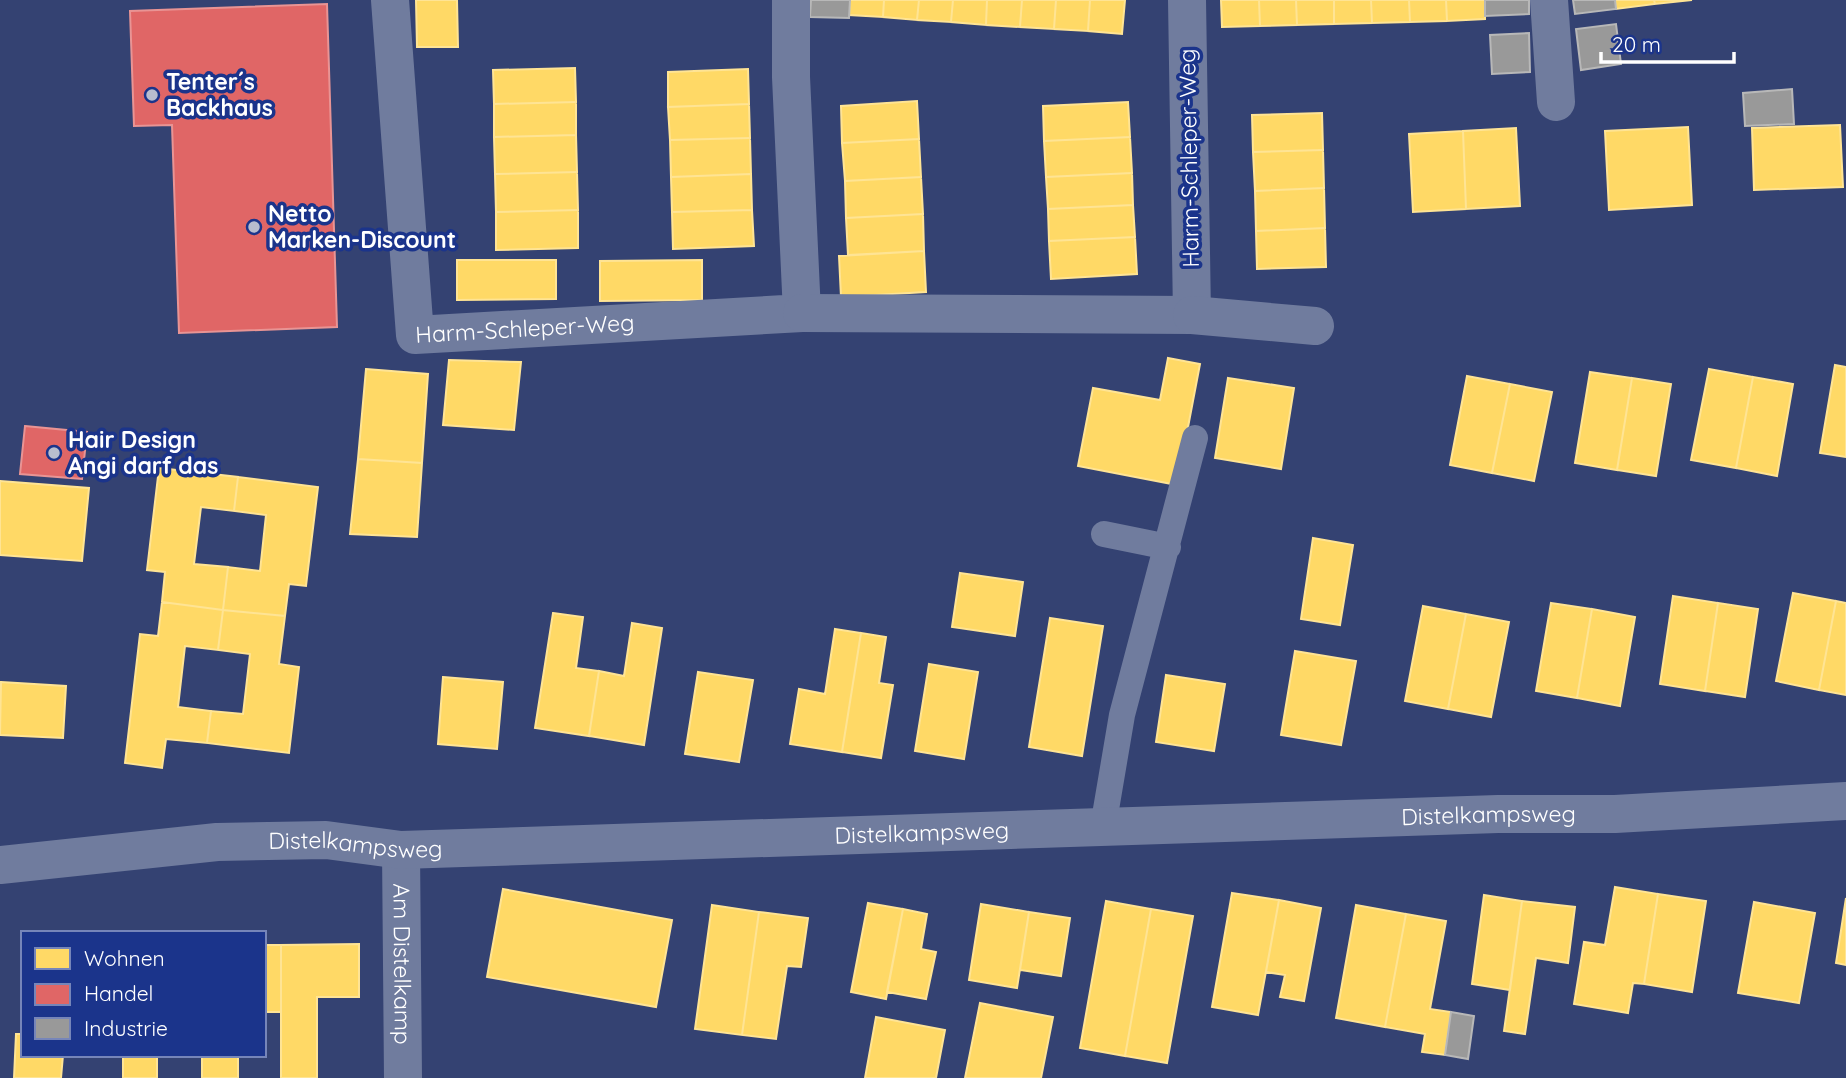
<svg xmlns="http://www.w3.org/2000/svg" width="1846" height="1078" viewBox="0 0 1846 1078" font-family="Quicksand,sans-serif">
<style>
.homes{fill:#ffd966;stroke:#ffe494;stroke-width:2}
.shops{fill:#e06666;stroke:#e99494;stroke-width:2}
.industry{fill:#999;stroke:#b8b8b8;stroke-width:2}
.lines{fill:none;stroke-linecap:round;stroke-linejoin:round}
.service{stroke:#707c9e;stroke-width:26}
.minor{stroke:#707c9e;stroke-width:38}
.poi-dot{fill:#b8bdce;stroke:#1b348b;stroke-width:2.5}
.labels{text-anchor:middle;stroke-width:7;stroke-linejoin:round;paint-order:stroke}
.poi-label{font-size:23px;font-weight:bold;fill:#fff;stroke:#1b348b;text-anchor:start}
.street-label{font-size:23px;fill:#fff;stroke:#1b348b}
</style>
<rect width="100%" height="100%" fill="#344272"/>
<!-- homes -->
<path class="homes" d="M 416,0 L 457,0 L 458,47 L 417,47 Z
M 850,0 L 884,0 L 883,17 L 849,15 Z
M 884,0 L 919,0 L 917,20 L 883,17 Z
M 919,0 L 953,0 L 951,22 L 917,20 Z
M 953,0 L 987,0 L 986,25 L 951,22 Z
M 987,0 L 1022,0 L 1020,27 L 986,25 Z
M 1022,0 L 1056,0 L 1054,29 L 1020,27 Z
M 1056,0 L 1090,0 L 1088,31 L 1054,29 Z
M 1090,0 L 1125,0 L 1122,34 L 1088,31 Z
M 1221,0 L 1259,0 L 1260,26 L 1222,27 Z
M 1259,0 L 1296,0 L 1297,25 L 1260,26 Z
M 1296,0 L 1334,0 L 1334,24 L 1297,25 Z
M 1334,0 L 1371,0 L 1372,23 L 1334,24 Z
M 1371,0 L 1409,0 L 1410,22 L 1372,23 Z
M 1409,0 L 1446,0 L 1447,21 L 1410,22 Z
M 1446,0 L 1485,0 L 1485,19 L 1447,21 Z
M 1615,0 L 1654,0 L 1655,4 L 1616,9 Z
M 1654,0 L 1692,0 L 1655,4 Z
M 575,68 L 576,102 L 494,104 L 493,70 Z
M 748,69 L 749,104 L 668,107 L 668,72 Z
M 917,101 L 919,139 L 842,143 L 841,106 Z
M 576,102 L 576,135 L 494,137 L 494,104 Z
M 1128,102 L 1130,137 L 1044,141 L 1043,106 Z
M 749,104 L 750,138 L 670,140 L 668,107 Z
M 1322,113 L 1323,150 L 1253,152 L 1252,115 Z
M 1840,125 L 1843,187 L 1754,190 L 1752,128 Z
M 1688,127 L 1692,205 L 1609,210 L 1605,131 Z
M 1516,128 L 1520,206 L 1466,209 L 1463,131 Z
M 1463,131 L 1466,209 L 1413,212 L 1409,134 Z
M 576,135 L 577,172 L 495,174 L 494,137 Z
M 1130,137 L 1132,173 L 1046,177 L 1044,141 Z
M 750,138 L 751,174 L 671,177 L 670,140 Z
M 919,139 L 921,177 L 845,181 L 842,143 Z
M 1323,150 L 1324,188 L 1255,191 L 1253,152 Z
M 577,172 L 578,210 L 496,212 L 495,174 Z
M 1132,173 L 1133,205 L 1048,209 L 1046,177 Z
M 751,174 L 752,210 L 672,212 L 671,177 Z
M 921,177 L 923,214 L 846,218 L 845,181 Z
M 1324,188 L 1325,228 L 1256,231 L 1255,191 Z
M 1133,205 L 1135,237 L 1049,241 L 1048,209 Z
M 578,210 L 578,248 L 496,250 L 496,212 Z
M 752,210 L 754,246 L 673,249 L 672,212 Z
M 923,214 L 924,251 L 848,255 L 846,218 Z
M 1325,228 L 1326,267 L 1257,269 L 1256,231 Z
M 1135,237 L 1137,274 L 1051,279 L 1049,241 Z
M 924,251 L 926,292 L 841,297 L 839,256 Z
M 457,260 L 556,260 L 556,299 L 457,300 Z
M 702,260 L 702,300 L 600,301 L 600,261 Z
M 1168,358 L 1200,364 L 1177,485 L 1078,466 L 1093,388 L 1160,400 Z
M 449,360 L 521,362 L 514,430 L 443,425 Z
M 1835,365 L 1846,367 L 1846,457 L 1820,453 Z
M 366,369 L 428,374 L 422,463 L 358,459 Z
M 1709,369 L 1753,377 L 1736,468 L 1691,460 Z
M 1590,372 L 1632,378 L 1617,470 L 1575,463 Z
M 1467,376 L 1510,384 L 1492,473 L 1450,465 Z
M 1753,377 L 1793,384 L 1777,476 L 1736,468 Z
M 1228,378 L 1294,388 L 1281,469 L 1215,458 Z
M 1632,378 L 1671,384 L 1656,476 L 1617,470 Z
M 1510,384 L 1552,392 L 1534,481 L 1492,473 Z
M 358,459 L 422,463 L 417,537 L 350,534 Z
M 159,468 L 238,477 L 234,511 L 201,507 L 194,564 L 228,567 L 223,610 L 162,602 L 165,572 L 147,570 Z
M 238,477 L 318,487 L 306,586 L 289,584 L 285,616 L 223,610 L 228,567 L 260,571 L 266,515 L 234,511 Z
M 0,481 L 89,488 L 82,561 L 0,555 Z
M 1313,538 L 1353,545 L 1340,625 L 1301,619 Z
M 960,573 L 1023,582 L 1015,636 L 952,627 Z
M 1793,593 L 1836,601 L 1819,690 L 1776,681 Z
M 1673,596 L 1718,603 L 1705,691 L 1660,684 Z
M 1836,601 L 1846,603 L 1846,695 L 1819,690 Z
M 162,602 L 223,610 L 218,650 L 185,646 L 178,707 L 211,711 L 207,743 L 166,739 L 162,768 L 125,763 L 140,634 L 158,636 Z
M 1551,603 L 1592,609 L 1577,698 L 1536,691 Z
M 1718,603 L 1758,609 L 1745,697 L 1705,691 Z
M 1423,606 L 1466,614 L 1448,709 L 1405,701 Z
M 1592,609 L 1635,617 L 1620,706 L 1577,698 Z
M 223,610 L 285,616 L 279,664 L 299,667 L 289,753 L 207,743 L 211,711 L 243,714 L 250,654 L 218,650 Z
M 553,613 L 583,617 L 576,668 L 599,671 L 589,736 L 535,728 Z
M 1466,614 L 1509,622 L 1491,717 L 1448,709 Z
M 1050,618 L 1103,626 L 1082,756 L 1029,747 Z
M 632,623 L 662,628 L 644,745 L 589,736 L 599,671 L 624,676 Z
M 835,629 L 861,633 L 842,752 L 790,744 L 799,689 L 825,694 Z
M 861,633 L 886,637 L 879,683 L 893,685 L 881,758 L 842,752 Z
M 1295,651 L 1356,661 L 1341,745 L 1281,735 Z
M 929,664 L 978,672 L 964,759 L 915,751 Z
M 698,672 L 753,680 L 739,762 L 685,754 Z
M 1166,675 L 1225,684 L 1214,751 L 1156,742 Z
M 443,677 L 503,682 L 497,749 L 438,744 Z
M 1,682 L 66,686 L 63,738 L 0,735 Z
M 1615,887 L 1658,894 L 1644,984 L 1633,983 L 1628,1013 L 1574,1004 L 1584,942 L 1605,945 Z
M 503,889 L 672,920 L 656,1007 L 487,977 Z
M 1232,893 L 1279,900 L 1258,1015 L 1212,1007 Z
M 1658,894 L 1706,901 L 1692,992 L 1644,984 Z
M 1484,895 L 1522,901 L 1510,990 L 1472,984 Z
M 1846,898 L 1846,965 L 1836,963 Z
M 1279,900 L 1321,908 L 1304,1001 L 1280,997 L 1285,975 L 1266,972 Z
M 1106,901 L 1151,909 L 1125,1056 L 1080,1048 Z
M 1522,901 L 1575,907 L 1568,963 L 1536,958 L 1525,1034 L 1504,1031 Z
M 1754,902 L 1815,913 L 1799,1003 L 1738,993 Z
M 868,903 L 903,909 L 886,999 L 851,992 Z
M 981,904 L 1029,912 L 1017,988 L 969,980 Z
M 712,905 L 759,912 L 742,1035 L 695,1029 Z
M 1356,905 L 1406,914 L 1385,1027 L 1336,1018 Z
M 903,909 L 927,914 L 921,949 L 936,952 L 926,999 L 887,992 Z
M 1151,909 L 1193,916 L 1167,1063 L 1125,1056 Z
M 759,912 L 808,918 L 801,967 L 787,966 L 776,1039 L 742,1035 Z
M 1029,912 L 1070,918 L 1061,976 L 1020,970 Z
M 1406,914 L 1446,921 L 1430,1009 L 1451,1012 L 1445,1055 L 1422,1052 L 1425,1034 L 1385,1027 Z
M 359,944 L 359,997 L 317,997 L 317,1078 L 281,1078 L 281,945 Z
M 264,945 L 281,945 L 281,1012 L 264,1012 Z
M 980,1003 L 1053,1017 L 1041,1078 L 965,1078 Z
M 876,1017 L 945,1030 L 936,1078 L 865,1078 Z
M 16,1034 L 23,1034 L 23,1055 L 63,1055 L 61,1078 L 14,1078 Z
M 123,1055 L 157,1055 L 157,1078 L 123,1078 Z
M 202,1055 L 238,1055 L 238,1078 L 202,1078 Z"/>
<!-- shops -->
<path class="shops" d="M 327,4 L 337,327 L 179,333 L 172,125 L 134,126 L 130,11 Z
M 25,426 L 87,432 L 82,479 L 20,474 Z"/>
<!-- industry -->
<path class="industry" d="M 811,0 L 850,0 L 849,18 L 810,17 Z
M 1485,0 L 1529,0 L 1529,14 L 1485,16 Z
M 1573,0 L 1615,0 L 1616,9 L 1575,14 Z
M 1616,24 L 1621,64 L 1581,70 L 1576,29 Z
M 1529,33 L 1530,72 L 1492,74 L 1490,35 Z
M 1792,89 L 1794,124 L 1745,126 L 1743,93 Z
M 1451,1012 L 1474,1016 L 1468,1059 L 1445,1055 Z"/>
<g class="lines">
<!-- service -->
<path class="service" d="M 1104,534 L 1168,547
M 1103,827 L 1122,715 L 1195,438"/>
<!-- minor -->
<g class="minor">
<path id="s1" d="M 390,0 L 415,335 L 802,313 L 791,77 L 791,0"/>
<path d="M 1549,0 L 1556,102"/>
<path d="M 802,313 L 1192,315 L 1187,0"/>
<path d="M 1192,315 L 1315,326"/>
<path id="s2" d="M 401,850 L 403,1078"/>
<path id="s3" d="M 0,865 L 217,842 L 326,840 L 401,850 L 1498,814 L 1615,814 L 1846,801"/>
</g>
</g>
<!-- markers -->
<g class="poi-dot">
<circle cx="152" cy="95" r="7"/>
<circle cx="254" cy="227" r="7"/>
<circle cx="54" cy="453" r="7"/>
</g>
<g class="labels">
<!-- poi labels -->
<g class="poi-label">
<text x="166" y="90">Tenter´s<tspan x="166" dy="26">Backhaus</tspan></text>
<text x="268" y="222">Netto<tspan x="268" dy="26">Marken-Discount</tspan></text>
<text x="68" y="448">Hair Design<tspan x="68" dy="26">Angi darf das</tspan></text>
</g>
<!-- street labels -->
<g class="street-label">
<text transform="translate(1189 158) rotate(-91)" y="8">Harm-Schleper-Weg</text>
<text dy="8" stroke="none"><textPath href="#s1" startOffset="446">Harm-Schleper-Weg</textPath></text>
<text dy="8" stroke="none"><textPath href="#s3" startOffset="1491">Distelkampsweg</textPath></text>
<text dy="8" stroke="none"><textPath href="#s3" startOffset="924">Distelkampsweg</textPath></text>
<text dy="8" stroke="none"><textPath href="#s3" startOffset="357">Distelkampsweg</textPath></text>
<text dy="8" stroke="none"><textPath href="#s2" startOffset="114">Am Distelkamp</textPath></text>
</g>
</g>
<!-- legend -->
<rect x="21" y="931" width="245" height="126" fill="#1b348b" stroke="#7685b9" stroke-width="2"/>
<rect x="35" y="948" width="35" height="21" fill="#ffd966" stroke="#7685b9" stroke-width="2"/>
<text x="84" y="966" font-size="21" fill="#ffffff">Wohnen</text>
<rect x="35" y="984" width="35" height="21" fill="#e06666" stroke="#7685b9" stroke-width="2"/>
<text x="84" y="1001" font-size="21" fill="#ffffff">Handel</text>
<rect x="35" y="1018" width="35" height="21" fill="#999999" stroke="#7685b9" stroke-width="2"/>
<text x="84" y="1036" font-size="21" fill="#ffffff">Industrie</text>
<!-- scale -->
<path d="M1601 52v10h133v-10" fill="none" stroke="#ffffff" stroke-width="3.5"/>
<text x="1612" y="52" font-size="21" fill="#ffffff" stroke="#1b348b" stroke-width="5" paint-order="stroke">20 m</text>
</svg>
